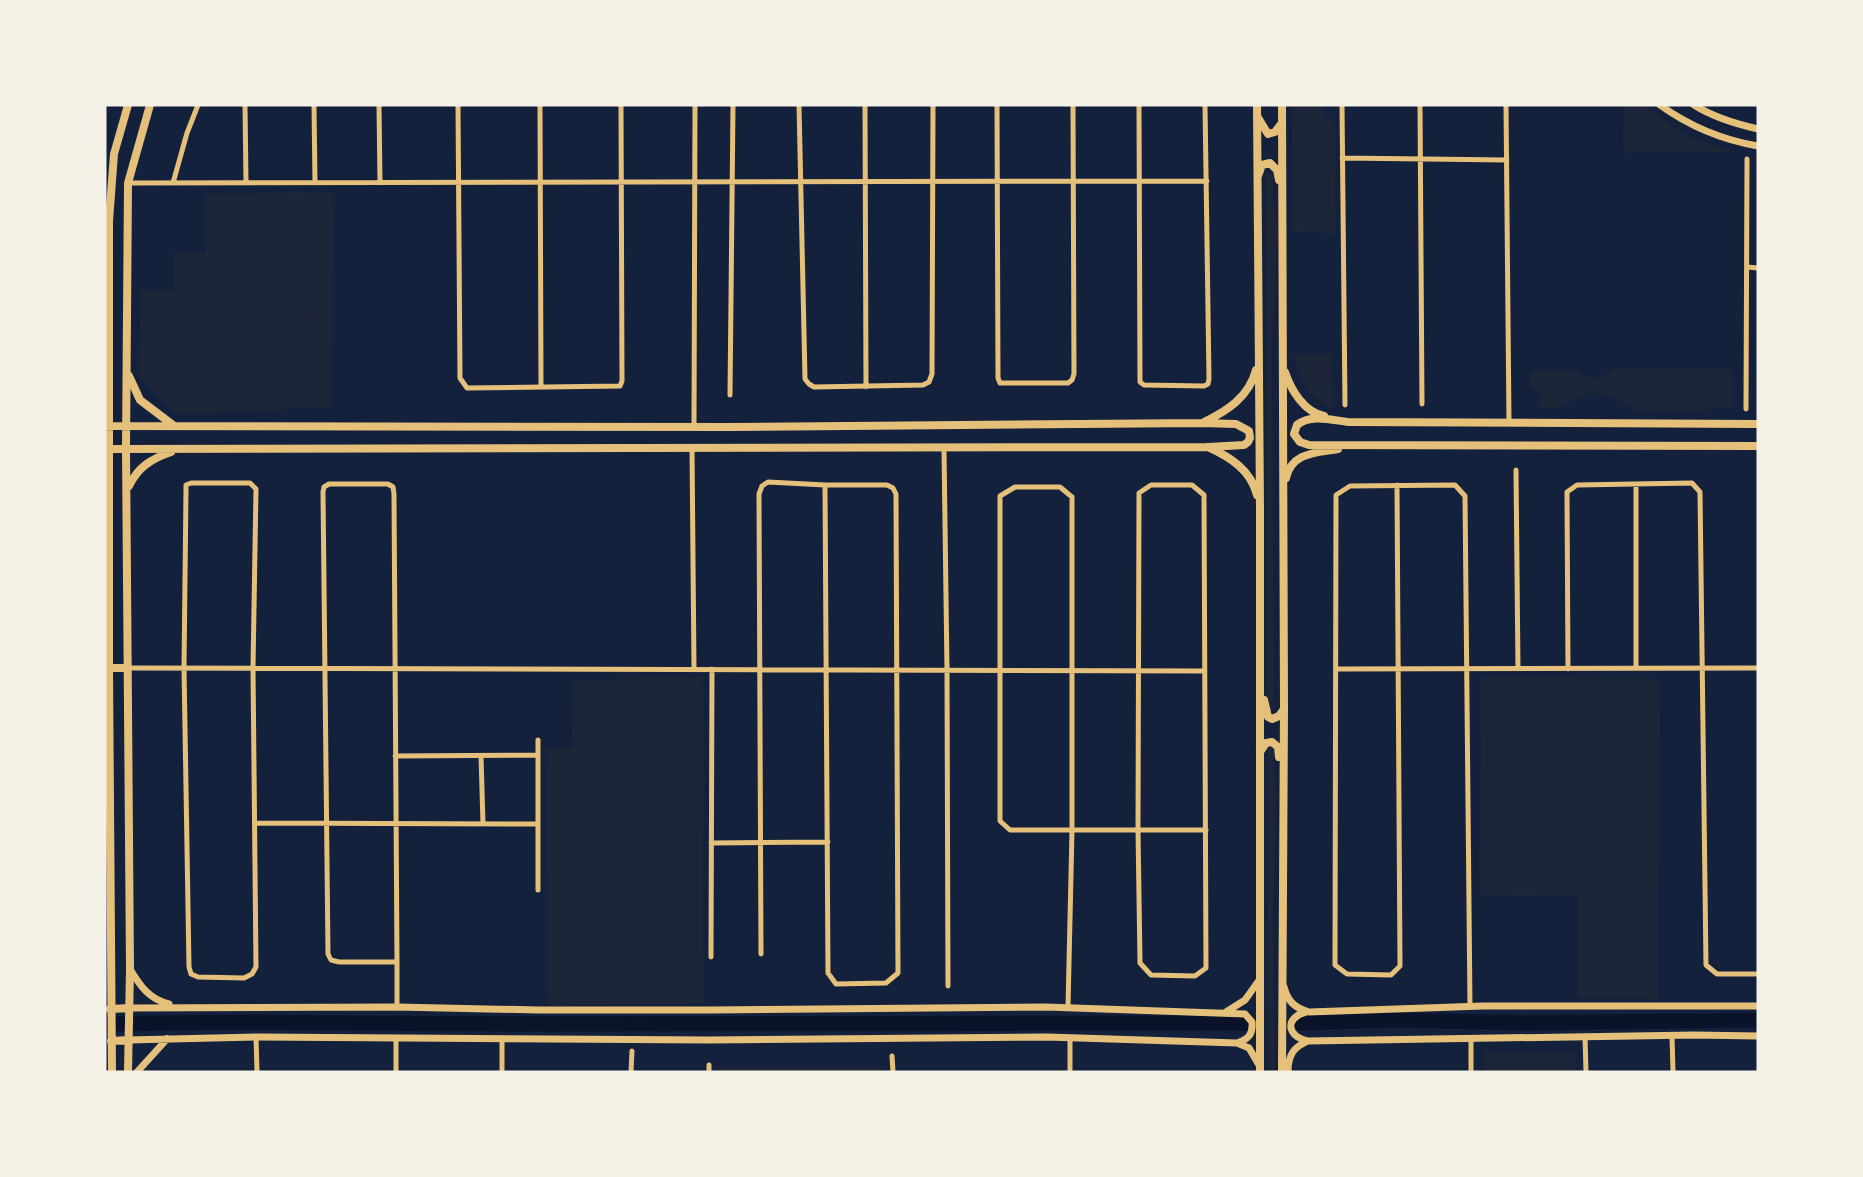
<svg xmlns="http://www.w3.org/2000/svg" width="1863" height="1177" viewBox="0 0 1863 1177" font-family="'Public Sans',sans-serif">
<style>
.green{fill:#1d2539}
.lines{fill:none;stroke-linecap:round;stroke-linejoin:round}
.river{stroke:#0b132b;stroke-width:15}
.minor{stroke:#e5c07b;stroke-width:5}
.secondary{stroke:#e5c07b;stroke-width:7}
.primary{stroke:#e5c07b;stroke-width:8}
</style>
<rect width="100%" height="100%" fill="#14213d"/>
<!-- green -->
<path class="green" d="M 1292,105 L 1324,105 L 1324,119 L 1335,119 L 1336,234 L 1293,231 Z
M 1624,105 L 1643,105 L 1683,134 L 1733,152 L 1623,153 Z
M 1266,173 L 1271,174 L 1273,178 L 1273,201 L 1278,224 L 1272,353 L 1274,706 L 1271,711 L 1267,706 L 1266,673 Z
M 335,192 L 331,407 L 176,414 L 139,379 L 141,291 L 174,290 L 173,253 L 205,253 L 205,194 Z
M 1294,355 L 1331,355 L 1333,410 C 1306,393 1300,387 1294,355 Z
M 1614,368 L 1732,368 L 1733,408 L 1647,412 L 1633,409 L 1611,396 L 1590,392 L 1576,398 L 1564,406 L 1541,409 L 1536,403 L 1542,396 L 1529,386 L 1531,372 L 1577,369 C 1590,383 1600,380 1614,368 Z
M 703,677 L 704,1003 L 548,1006 L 545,748 L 572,748 L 573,680 Z
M 1481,678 L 1660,679 L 1658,999 L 1578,998 L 1578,896 L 1479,895 Z
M 1272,748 L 1274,751 L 1273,768 L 1277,795 L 1273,911 L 1275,1072 L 1268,1072 L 1267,777 L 1268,749 Z
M 1484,1052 L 1576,1054 L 1576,1072 L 1484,1072 Z
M 717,1067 L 883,1067 L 883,1072 L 717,1072 Z"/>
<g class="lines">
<!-- river -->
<path class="river" d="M 1301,1023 L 1394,1020 L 1526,1023 L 1758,1020
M 105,1024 L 225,1022 L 514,1024 L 1247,1023"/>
<!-- minor -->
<path class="minor" d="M 245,105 L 246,183
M 314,105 L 315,183
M 379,105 L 380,183
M 458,105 L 460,378 L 467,388 L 620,386 L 622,381 L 621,105
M 540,105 L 541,387
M 799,105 L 805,379 L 809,384 L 814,387 L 923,385 L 929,382 L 932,374 L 933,105
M 865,105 L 866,387
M 997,105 L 998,378 L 1000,383 L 1068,383 L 1072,380 L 1074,374 L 1073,105
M 1139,105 L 1140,382 L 1144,385 L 1204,386 L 1208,384 L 1209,379 L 1205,105
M 1342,105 L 1345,405
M 1420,105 L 1422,404
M 1506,105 L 1509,423
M 1342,158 L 1507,160
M 128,183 L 1207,181
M 173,183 L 187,133 L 198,105
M 1747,267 L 1758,268
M 730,395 L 733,105
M 1746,409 L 1747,159
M 694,427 L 695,105
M 692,448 L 694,669
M 944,449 L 947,670 L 948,986
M 1516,470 L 1518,669
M 191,483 L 250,483 L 256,489 L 253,668 L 256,967 L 252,974 L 244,978 L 198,977 L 191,974 L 189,967 L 184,668 L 186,490 L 186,485 Z
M 1151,485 L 1192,485 L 1204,495 L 1206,968 L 1195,976 L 1151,975 L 1140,963 L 1138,830 L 1139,493 Z
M 1397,485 L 1400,966 L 1391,975 L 1347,974 L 1335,965 L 1336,495 L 1350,486 L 1455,485 L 1465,496 L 1470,1007
M 127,668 L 1205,671
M 1636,668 L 1636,484
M 1336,669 L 1758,668
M 1568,669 L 1567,492 L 1577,485 L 1692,483 L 1700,492 L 1706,965 L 1717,974 L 1758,974
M 538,740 L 538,890
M 395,756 L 538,755
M 481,756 L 483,824
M 255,823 L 538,824
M 711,843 L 828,842
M 761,954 L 759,494 L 762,486 L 768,482 L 825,485 L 887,485 L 893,488 L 896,494 L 898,973 L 886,983 L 836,984 L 828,973 L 825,485
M 711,957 L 712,669
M 397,1007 L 397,962 L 394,494 L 393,487 L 388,484 L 329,484 L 324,487 L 323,492 L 328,954 L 331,960 L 339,962 L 397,962
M 1068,1007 L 1072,831 L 1072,497 L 1060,487 L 1015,487 L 1000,496 L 1000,821 L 1010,830 L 1206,830
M 1672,1036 L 1673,1072
M 256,1037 L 257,1072
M 1585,1037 L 1586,1072
M 1070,1038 L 1070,1072
M 502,1040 L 502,1072
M 892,1056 L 893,1072
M 709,1065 L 709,1072
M 396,1072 L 396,1038
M 631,1072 L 632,1051
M 1471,1072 L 1471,1038"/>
<!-- secondary -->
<path class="secondary" d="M 1660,105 C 1689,126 1723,140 1758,146
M 1694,105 C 1713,117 1736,124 1758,129
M 130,969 C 140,986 149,999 169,1004
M 1284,987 C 1288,1002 1295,1008 1309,1012 L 1483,1006 L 1758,1006
M 130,1008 L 397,1007 L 539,1010 L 711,1010 L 1046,1007 L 1245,1014 L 1252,1022 C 1253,1034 1249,1039 1237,1043
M 1226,1012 L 1245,1000 L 1260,979
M 1306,1012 C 1284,1018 1287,1037 1308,1041
M 129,1040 L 256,1037 L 709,1040 L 1047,1037 L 1237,1043 L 1249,1048 L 1259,1065
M 137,1072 L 167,1039
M 1288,1072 C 1288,1056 1293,1047 1308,1041 L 1695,1035 L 1758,1036"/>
<!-- primary -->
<path class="primary" d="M 1257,105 L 1260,510 L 1260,1072
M 1282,105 L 1284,708 L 1282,1072
M 1257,116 L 1268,134 L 1275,132 L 1282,123
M 1258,176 L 1262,165 L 1270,163 L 1277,170 L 1279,180
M 1285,372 C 1291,390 1304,412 1324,416
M 129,376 L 140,400 L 173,425
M 1204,422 C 1227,411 1249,397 1256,370
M 1758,424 L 1348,422 C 1331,420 1311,414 1297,425 L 1294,434 L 1300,442 L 1309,445 L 1758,446
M 105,426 L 730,427 L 1202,423 L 1236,424 L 1249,431 L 1250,438 L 1248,442 L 1244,445 L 1208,447 L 105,449
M 1208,447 C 1230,457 1251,470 1257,495
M 1286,478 C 1292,452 1316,453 1338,449
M 129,486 C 138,467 151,459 171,452
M 109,668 L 127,668
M 1264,700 L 1268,717 L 1272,719 L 1279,716 L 1284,709
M 1260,752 L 1266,743 L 1272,742 L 1278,747 L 1279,757
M 110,1009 L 130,1008
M 111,1041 L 129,1040
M 112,1072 L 109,668 L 109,221 L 114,154 L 128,105
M 128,1072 L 130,969 L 126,449 L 128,183 L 150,105"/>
</g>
<!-- border -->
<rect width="1863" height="1177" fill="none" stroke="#f6f1e7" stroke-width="213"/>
</svg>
